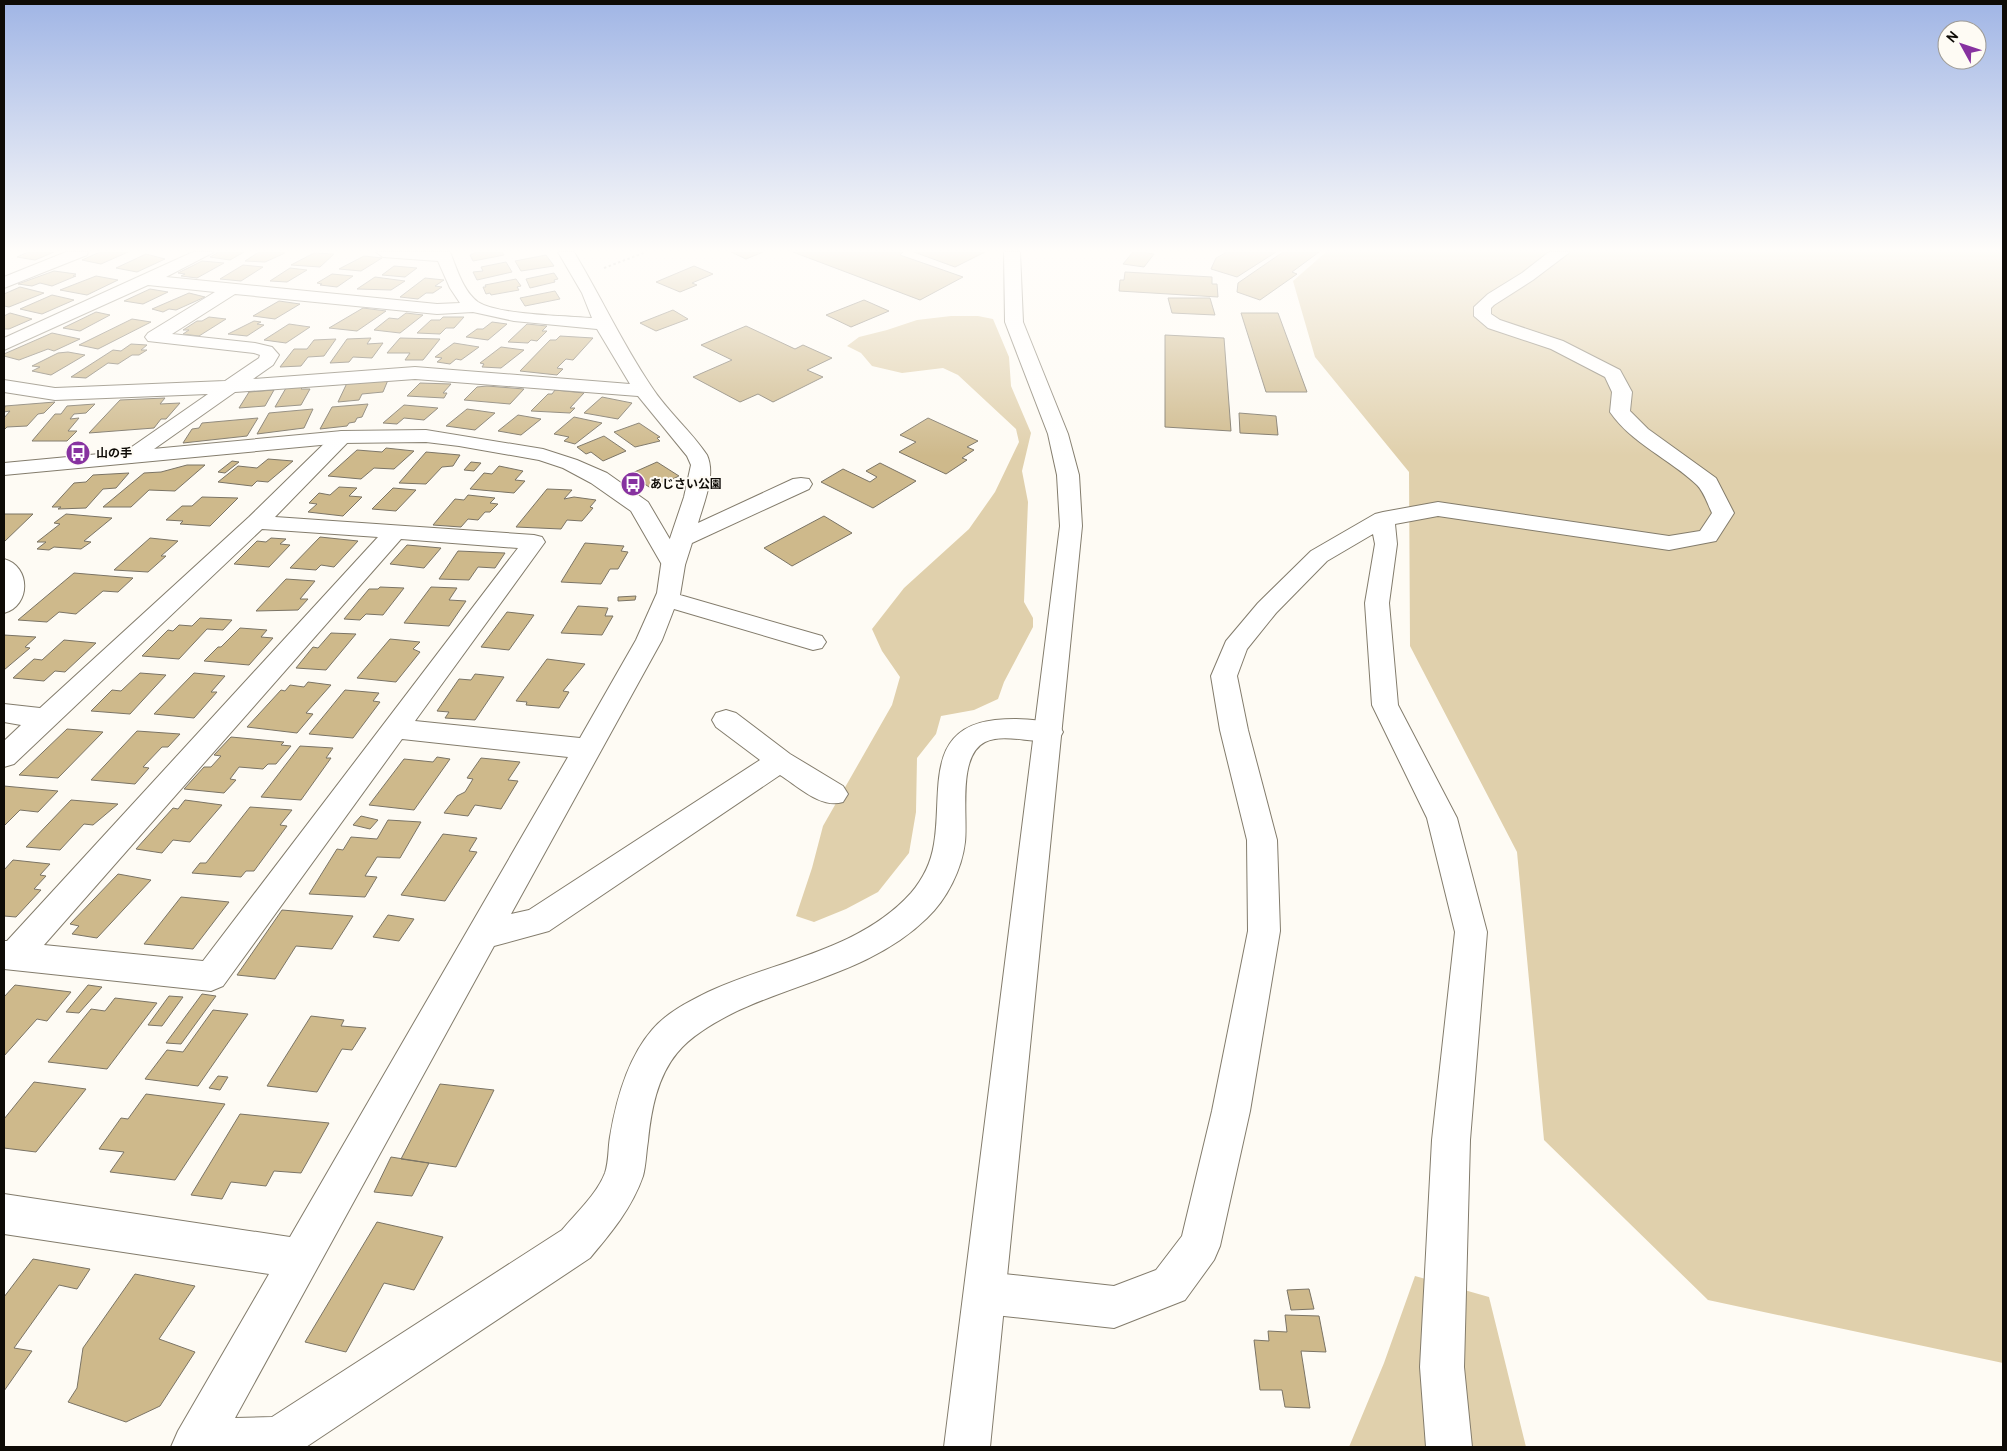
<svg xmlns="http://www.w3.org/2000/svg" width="2007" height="1451" viewBox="0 0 2007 1451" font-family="Overpass,'Noto Sans JP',sans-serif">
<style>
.green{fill:#e0d0ac}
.building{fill:#ceb98b;stroke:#7b7465}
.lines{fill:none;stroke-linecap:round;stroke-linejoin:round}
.street-casing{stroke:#837c6c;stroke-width:2}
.secondary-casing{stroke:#837c6c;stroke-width:2}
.path{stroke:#a8a59e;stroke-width:2;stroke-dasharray:2.5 2.5;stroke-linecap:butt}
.street{fill:#fff;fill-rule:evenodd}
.secondary{fill:#fff;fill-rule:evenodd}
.labels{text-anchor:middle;stroke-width:4;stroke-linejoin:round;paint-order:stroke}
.far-poi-label{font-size:12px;font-weight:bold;fill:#0e0b06;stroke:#fefbf4;text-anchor:start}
</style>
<rect width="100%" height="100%" fill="#fefbf4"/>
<!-- green -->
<path class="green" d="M 1326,252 L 2003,252 L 2003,1363 L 1708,1300 L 1544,1140 L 1517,852 L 1410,646 L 1409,472 L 1315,357 L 1293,281 Z
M 951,316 L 978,316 L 993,319 L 1009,357 L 1011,386 L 1031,433 L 1022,471 L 1028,502 L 1024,602 L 1033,618 L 1033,627 L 1004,682 L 998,699 L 974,710 L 941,716 L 936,734 L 917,758 L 916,812 L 909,853 L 878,892 L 846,909 L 814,922 L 796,916 L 812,868 L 823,826 L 892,705 L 900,677 L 882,651 L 872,629 L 904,588 L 969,529 L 995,492 L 1019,442 L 1016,429 L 958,375 L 943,368 L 902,373 L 872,366 L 861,353 L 847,346 L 859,337 L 887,330 L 917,320 Z
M 1415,1276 L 1489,1297 L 1526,1447 L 1349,1447 L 1384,1363 Z"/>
<!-- building -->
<path class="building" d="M 28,252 L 54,252 L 35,260 L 17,257 Z
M 100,252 L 128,252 L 101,264 L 82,260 Z
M 219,252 L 244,252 L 230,260 L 210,257 Z
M 259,252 L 283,252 L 285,253 L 265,262 L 245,261 Z
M 502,252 L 504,255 L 473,261 L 470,255 L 476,252 Z
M 731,252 L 763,252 L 746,259 Z
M 793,252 L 903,252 L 900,255 L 963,277 L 920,300 Z
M 914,252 L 985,252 L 955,267 Z
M 1133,252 L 1143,252 L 1154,254 L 1144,267 L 1123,264 Z
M 1227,252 L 1276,252 L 1237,277 L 1211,269 L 1216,258 Z
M 1283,252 L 1319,252 L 1292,272 L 1297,274 L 1260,300 L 1237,292 L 1238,283 Z
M 314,253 L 334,254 L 320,267 L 291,265 Z
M 146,254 L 165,259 L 137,272 L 116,268 Z
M 546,255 L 554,266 L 521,271 L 515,261 Z
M 364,256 L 382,258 L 361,271 L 339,269 Z
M 202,261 L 224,263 L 197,278 L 181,276 L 185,274 L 178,273 Z
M 506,262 L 512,272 L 477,280 L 473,272 L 483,271 L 481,267 Z
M 243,265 L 263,267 L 241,281 L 220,279 Z
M 394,266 L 417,268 L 405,277 L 382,275 Z
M 694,266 L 713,274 L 692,283 L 697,285 L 680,292 L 656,282 Z
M 290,268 L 307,270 L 287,282 L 270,281 Z
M 54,271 L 76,274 L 73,276 L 76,276 L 52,286 L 40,283 L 32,286 L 18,284 Z
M 1125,272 L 1212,277 L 1212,284 L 1217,284 L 1218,297 L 1119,291 L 1120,280 L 1124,280 Z
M 554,273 L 558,279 L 554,280 L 555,282 L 530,288 L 526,279 Z
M 332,274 L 353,276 L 337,287 L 320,285 L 322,284 L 317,283 Z
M 96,276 L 118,280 L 87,295 L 60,290 Z
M 375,277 L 405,281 L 391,290 L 357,289 Z
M 425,278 L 444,280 L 435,286 L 442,287 L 433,293 L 426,293 L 418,299 L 400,297 Z
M 516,279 L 521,286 L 517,287 L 519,290 L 491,295 L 490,293 L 486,294 L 483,287 L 486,287 L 485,285 Z
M 20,287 L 44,293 L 9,307 L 4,306 L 4,294 Z
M 150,289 L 168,292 L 143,304 L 124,301 Z
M 555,291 L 560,299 L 525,306 L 520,298 Z
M 189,293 L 205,297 L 176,310 L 169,309 L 163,312 L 152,309 Z
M 52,295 L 74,300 L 42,314 L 20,309 Z
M 1168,298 L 1210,298 L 1215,315 L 1172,313 Z
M 864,300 L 889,311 L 851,327 L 826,315 Z
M 279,301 L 300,304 L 275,319 L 253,316 Z
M 363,308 L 386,311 L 357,331 L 329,328 Z
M 673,310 L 688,319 L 656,331 L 640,323 Z
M 96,312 L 110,315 L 80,331 L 63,328 Z
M 10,313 L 32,319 L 9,329 L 4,329 L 4,316 Z
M 406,313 L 423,315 L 400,333 L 374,330 L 389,318 L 398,319 Z
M 1241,313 L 1278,313 L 1307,392 L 1266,392 Z
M 209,317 L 226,319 L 199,336 L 183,334 L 189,330 L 183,330 L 197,321 L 202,321 Z
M 443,317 L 464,317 L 454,328 L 446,328 L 440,334 L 417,333 L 431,320 L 440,320 Z
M 132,319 L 151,322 L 98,349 L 79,345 Z
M 254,321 L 261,322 L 257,324 L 264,325 L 247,336 L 228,334 Z
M 492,322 L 507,324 L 488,340 L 466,337 L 477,329 L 483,329 Z
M 289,324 L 310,327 L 286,343 L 264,340 Z
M 527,324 L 547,326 L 542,331 L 547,331 L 537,341 L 531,340 L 528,343 L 508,342 Z
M 746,326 L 795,349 L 803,345 L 832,358 L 807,370 L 823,377 L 773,402 L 758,394 L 740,402 L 693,377 L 732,360 L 701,345 Z
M 52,333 L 80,339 L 54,351 L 48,349 L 19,360 L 4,356 L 4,354 Z
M 1165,335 L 1224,338 L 1231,431 L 1165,427 Z
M 560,336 L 593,338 L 573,360 L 566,359 L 557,368 L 563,369 L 557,375 L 520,371 L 550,340 L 556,340 Z
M 371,338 L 367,344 L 383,343 L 372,358 L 353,357 L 349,362 L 330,363 L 347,339 Z
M 400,338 L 440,339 L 423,360 L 405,360 L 410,353 L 387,353 Z
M 336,339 L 324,356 L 308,357 L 301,366 L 280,367 L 294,349 L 307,349 L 314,340 Z
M 454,343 L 479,347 L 461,360 L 456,359 L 450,364 L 437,362 L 442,358 L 435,357 Z
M 131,344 L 147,345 L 141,350 L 147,350 L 139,355 L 132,355 L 118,364 L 108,363 L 86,378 L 71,377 L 113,350 L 121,351 Z
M 501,347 L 524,350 L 501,368 L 482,367 L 484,364 L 480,363 Z
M 68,352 L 85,355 L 51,375 L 32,371 L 40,367 L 32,366 L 58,353 Z
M 388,380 L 383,392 L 362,394 L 359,400 L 338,402 L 347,383 Z
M 420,383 L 451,384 L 443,393 L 447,393 L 444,398 L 407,396 Z
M 487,386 L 524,389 L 510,404 L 464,400 L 477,387 Z
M 303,387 L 301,389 L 310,389 L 301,405 L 275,407 L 286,388 Z
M 274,390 L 265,406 L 239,408 L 249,392 Z
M 555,390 L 584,393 L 570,408 L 575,408 L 570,413 L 531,411 L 548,394 L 552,394 Z
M 602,397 L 632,403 L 618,419 L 584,413 Z
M 165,398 L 160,404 L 180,403 L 166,419 L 161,419 L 154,428 L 89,433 L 120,400 Z
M 55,402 L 44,413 L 38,414 L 27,426 L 7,427 L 4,430 L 4,418 L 10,411 L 4,412 L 5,406 Z
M 95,404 L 86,413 L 74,414 L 70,419 L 79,418 L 68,431 L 77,431 L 67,441 L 32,441 L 55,414 L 61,414 L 67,406 Z
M 368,404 L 362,417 L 357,418 L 355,422 L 349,423 L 347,426 L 320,429 L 332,407 Z
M 404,405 L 438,408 L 424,420 L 404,418 L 397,424 L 383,423 Z
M 313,409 L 304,428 L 257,434 L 269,413 Z
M 467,409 L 495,413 L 475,430 L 446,426 Z
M 1239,413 L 1276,416 L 1278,435 L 1240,433 Z
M 518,415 L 541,419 L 521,435 L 498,431 Z
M 574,417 L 602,423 L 575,444 L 564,441 L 569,437 L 554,434 Z
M 258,418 L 247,436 L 183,443 L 192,429 L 199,428 L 202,423 Z
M 928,418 L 978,441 L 967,447 L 974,450 L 962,458 L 967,460 L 946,474 L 899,452 L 916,442 L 900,435 Z
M 639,423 L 660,437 L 657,438 L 660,441 L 635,447 L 614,432 Z
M 604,436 L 626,451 L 603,461 L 591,452 L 586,454 L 577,447 Z
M 386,448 L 414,451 L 394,469 L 374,468 L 361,479 L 328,476 L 357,450 L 382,452 Z
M 426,452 L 460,455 L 453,466 L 442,467 L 426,484 L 399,483 Z
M 268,459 L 293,461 L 268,482 L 257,481 L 252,486 L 218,482 L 238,466 L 257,468 Z
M 232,461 L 239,462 L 225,473 L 218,472 Z
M 471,462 L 481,463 L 474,471 L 464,470 Z
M 657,462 L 679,476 L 652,489 L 630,474 Z
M 880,463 L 916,481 L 873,508 L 821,482 L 843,469 L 870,482 L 877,477 L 866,471 Z
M 187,465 L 205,465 L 175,491 L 149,490 L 131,507 L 103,507 L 144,473 L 161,472 Z
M 499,466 L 523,471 L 515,480 L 525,481 L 514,493 L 470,489 L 484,473 L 492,474 Z
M 129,473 L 116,488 L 103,489 L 86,508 L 58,509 L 61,507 L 52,507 L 74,483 L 86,482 L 93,475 Z
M 339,487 L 357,488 L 349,496 L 362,497 L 343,516 L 308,512 L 317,504 L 309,503 L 319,493 L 330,495 Z
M 393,488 L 416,490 L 396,511 L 372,509 Z
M 547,489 L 572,490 L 564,499 L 574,497 L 596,500 L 590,507 L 593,508 L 582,521 L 567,520 L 561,529 L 516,527 Z
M 468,495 L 495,498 L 490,503 L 498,504 L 490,512 L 485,512 L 478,520 L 468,519 L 461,527 L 433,525 L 455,499 L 464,500 Z
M 202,497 L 238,498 L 210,526 L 180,524 L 183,521 L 166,520 L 182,506 L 192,506 Z
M 4,514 L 33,514 L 4,542 Z
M 66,514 L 112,518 L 84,541 L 91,542 L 81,549 L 54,547 L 49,550 L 37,549 L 46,542 L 37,542 L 60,524 L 54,523 Z
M 824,516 L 852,533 L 792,566 L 764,548 Z
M 320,537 L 358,541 L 334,567 L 321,565 L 316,570 L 290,568 Z
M 150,538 L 178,541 L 161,556 L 166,556 L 148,572 L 114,570 Z
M 271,538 L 286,539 L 280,544 L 290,545 L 269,567 L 234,564 L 257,541 L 266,542 Z
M 585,543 L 624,546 L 621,551 L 628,552 L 618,569 L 610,569 L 601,584 L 561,582 Z
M 407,545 L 441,548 L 424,568 L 390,564 Z
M 458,551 L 505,553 L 495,568 L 478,567 L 469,580 L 439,579 Z
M 74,573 L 133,578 L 118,592 L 103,591 L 76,614 L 59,612 L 47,622 L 18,620 Z
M 286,579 L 315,581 L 300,599 L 308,599 L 298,610 L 256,611 Z
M 380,587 L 404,588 L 383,615 L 366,614 L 360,620 L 344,619 L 369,589 L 378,589 Z
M 431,587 L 457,588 L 449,600 L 466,601 L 449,626 L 404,623 Z
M 636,596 L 635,600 L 618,601 L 618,597 Z
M 578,606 L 608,608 L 605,616 L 613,616 L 602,635 L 561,633 Z
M 507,612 L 534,615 L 509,650 L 481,647 Z
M 200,618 L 232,620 L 223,630 L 207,629 L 179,659 L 142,656 L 168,630 L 173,631 L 179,625 L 192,626 Z
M 240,628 L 267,630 L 261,637 L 273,638 L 249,665 L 204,661 L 218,647 L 221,647 Z
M 331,633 L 356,634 L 326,670 L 296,668 L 313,647 L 318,648 Z
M 4,635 L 36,637 L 25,647 L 30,648 L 4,670 Z
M 390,639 L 420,642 L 413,649 L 420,652 L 396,682 L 357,678 Z
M 64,640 L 96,643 L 65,672 L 55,671 L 44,681 L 13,678 L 34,659 L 42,660 Z
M 547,659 L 585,664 L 563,691 L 569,692 L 559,708 L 526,705 L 527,702 L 516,701 Z
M 140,673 L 166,675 L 130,714 L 91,711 L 112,690 L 121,691 Z
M 194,673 L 225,676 L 211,692 L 217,692 L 194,718 L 154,714 Z
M 475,674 L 504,677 L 475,720 L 445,718 L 449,712 L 437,711 L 459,679 L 471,680 Z
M 308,682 L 331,685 L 306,713 L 313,714 L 297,733 L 247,727 L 281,690 L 285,691 L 290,685 L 304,687 Z
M 345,690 L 379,693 L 373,701 L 380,702 L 353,738 L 309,734 Z
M 67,729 L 103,732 L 58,778 L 19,775 Z
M 137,731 L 180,734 L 168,747 L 162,747 L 143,767 L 149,768 L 135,784 L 91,780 Z
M 231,737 L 284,742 L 281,745 L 291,746 L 276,764 L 268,764 L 263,769 L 239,767 L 230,779 L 236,780 L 224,793 L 184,789 L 204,767 L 211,767 L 221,756 L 214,755 Z
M 300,746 L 333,748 L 326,758 L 331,758 L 301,800 L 261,797 Z
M 437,757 L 450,759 L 414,810 L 369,805 L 404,759 L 433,762 Z
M 481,758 L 520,762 L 508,780 L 518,781 L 501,809 L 475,805 L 468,816 L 444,813 L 457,796 L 465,792 L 473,779 L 467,778 Z
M 4,786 L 58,791 L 38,812 L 20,810 L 4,826 Z
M 71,800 L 118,804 L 93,825 L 84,824 L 60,850 L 26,847 Z
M 185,800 L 222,805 L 190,842 L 173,840 L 162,853 L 136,849 L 173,808 L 178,809 Z
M 250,807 L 292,810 L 280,825 L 287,826 L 254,871 L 246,871 L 241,877 L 192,873 L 200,863 L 206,863 Z
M 361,816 L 378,820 L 370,829 L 353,825 Z
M 388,820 L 421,822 L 400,858 L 377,857 L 365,876 L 377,877 L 365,897 L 309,894 L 337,849 L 343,850 L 351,837 L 377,839 Z
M 443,834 L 477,838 L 469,851 L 477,852 L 445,901 L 401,895 Z
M 13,860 L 50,864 L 40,875 L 46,876 L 34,889 L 41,890 L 16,917 L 4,916 L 4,870 Z
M 118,874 L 151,880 L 97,938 L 72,934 L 79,926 L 70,924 Z
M 181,897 L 229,902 L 193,949 L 144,944 Z
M 282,910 L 353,916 L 332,949 L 296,946 L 275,979 L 237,975 Z
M 388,915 L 414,919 L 399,941 L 373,937 Z
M 15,985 L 71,992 L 47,1021 L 37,1019 L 4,1056 L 4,997 Z
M 88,985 L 102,987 L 79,1013 L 66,1012 Z
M 202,994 L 216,996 L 181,1044 L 166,1043 Z
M 169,996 L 183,997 L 162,1026 L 148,1025 Z
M 115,998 L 157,1003 L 107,1069 L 48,1062 L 91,1009 L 105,1011 Z
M 213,1010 L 248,1014 L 198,1086 L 145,1079 L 167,1050 L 183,1052 Z
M 311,1016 L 344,1020 L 341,1026 L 366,1028 L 352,1050 L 342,1049 L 317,1092 L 267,1086 Z
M 218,1076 L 228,1077 L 220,1090 L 209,1088 Z
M 34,1082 L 86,1089 L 36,1152 L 4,1148 L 4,1119 Z
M 440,1084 L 494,1090 L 456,1167 L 401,1159 Z
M 146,1094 L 225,1104 L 175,1180 L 110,1172 L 124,1152 L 99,1149 L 121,1118 L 128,1119 Z
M 240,1114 L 329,1123 L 301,1173 L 274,1171 L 266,1186 L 231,1182 L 222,1199 L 191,1195 Z
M 391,1157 L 429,1163 L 412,1196 L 374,1192 Z
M 377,1222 L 443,1237 L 414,1290 L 384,1283 L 346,1352 L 305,1342 Z
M 33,1259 L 90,1269 L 77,1289 L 59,1285 L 14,1348 L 32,1351 L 4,1391 L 4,1297 Z
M 135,1274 L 195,1286 L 159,1339 L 195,1352 L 160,1406 L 126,1422 L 68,1402 L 77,1388 L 83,1348 Z
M 1309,1289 L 1314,1309 L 1291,1310 L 1287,1290 Z
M 1285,1315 L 1319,1316 L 1326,1352 L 1301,1351 L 1310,1408 L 1285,1407 L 1282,1390 L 1260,1390 L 1254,1340 L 1269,1341 L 1268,1331 L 1287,1332 Z"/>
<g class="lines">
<defs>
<path id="street" d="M 66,252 L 88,252 L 87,255 L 4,288 L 4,277 Z
M 193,252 L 214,252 L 166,277 L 437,304 L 460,303 L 450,288 L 438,261 L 383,257 L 376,252 L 450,252 C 457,269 463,291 478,302 C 498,315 566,316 592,318 L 582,293 L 558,252 L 574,252 C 601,297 622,343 651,386 C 667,411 691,431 707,455 C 716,475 704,502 698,523 L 793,479 L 801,478 L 809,479 L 812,484 L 809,489 L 692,543 L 685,565 L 680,595 L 822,636 L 826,642 L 822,648 L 813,650 L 674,609 L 662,640 L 511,914 L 529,910 L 760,760 L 716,727 L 712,720 L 716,713 L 726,710 L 736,713 L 790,754 L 843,786 L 848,794 L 843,802 C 821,809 799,787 780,775 L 549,931 L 494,946 L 235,1418 L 272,1417 L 562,1230 C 576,1213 597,1194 605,1173 C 609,1161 608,1148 610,1137 C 616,1101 627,1059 652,1030 C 666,1013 688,1002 708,992 C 774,961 859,951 911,893 C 923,879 931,863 934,844 C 943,794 923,728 995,720 C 1016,718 1039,719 1059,725 L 1063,732 L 1059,739 C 1036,746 1007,732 985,742 C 957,756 968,816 965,842 C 962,869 947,899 927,918 C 873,971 796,982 731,1014 C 712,1024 691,1036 677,1053 C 657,1077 651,1111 648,1141 C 646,1153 646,1165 643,1176 C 632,1208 611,1233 590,1258 L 306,1447 L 171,1447 L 178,1431 L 269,1274 L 4,1234 L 4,1194 L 290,1237 L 568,757 L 402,739 L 223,986 L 211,991 L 4,969 L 4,941 L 7,941 L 378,537 L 262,529 L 14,764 L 4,767 L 4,741 L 21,725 L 4,722 L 4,704 L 40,708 L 249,517 L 335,433 L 342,431 L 349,433 L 352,437 L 349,441 L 275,517 L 534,535 L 542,537 L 545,542 L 415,721 L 580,738 L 636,640 L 657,593 L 661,565 L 684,497 L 691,465 L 687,456 L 638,396 L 415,379 L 235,392 L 137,461 L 130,463 L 123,461 L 120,457 L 123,453 L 208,394 L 55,400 L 4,392 L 4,380 L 55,388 L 225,381 L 259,358 L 260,355 L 254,353 L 148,341 L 145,337 L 148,333 L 215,292 L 148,285 L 4,350 L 4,338 ZM 235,294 L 437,314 L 473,312 L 514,321 L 597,329 L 630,384 L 415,367 L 253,379 L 273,365 L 279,355 L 272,347 L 255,343 L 172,334 ZM 401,539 L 518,548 L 203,961 L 44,945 Z
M 1549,252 L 1570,252 L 1533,280 L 1494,305 L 1491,308 L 1491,314 L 1500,320 L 1563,341 L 1620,370 L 1632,392 L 1630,411 L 1648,429 L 1716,478 L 1734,513 L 1716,541 L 1669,550 L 1438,516 L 1395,524 L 1397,544 L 1389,603 L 1398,705 L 1457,818 L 1487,932 L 1470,1140 L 1464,1367 L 1472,1447 L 1426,1447 L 1420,1367 L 1432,1140 L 1455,932 L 1427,818 L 1372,705 L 1365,603 L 1375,544 L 1373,534 L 1327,561 L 1276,613 L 1247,649 L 1237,676 L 1248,730 L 1277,840 L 1280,931 L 1250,1111 L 1220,1246 L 1214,1260 L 1185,1300 L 1114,1328 L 985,1314 L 970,1308 L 964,1293 L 970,1278 L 985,1272 L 1114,1286 L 1156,1270 L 1182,1236 L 1212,1111 L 1248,931 L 1247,840 L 1220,730 L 1211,676 L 1226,641 L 1258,603 L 1311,551 L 1375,514 L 1383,512 L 1438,502 L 1669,536 L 1700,531 L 1712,513 C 1708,505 1704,492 1697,485 C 1670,459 1632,444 1610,412 L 1612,392 L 1605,377 L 1551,349 L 1488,328 L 1474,316 L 1474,307 L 1488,294 L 1522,273 Z
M 4,559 C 31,566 31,606 4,613 Z"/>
<path id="secondary" d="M 1004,252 L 1020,252 L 1023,322 L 1068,434 L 1079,475 L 1082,526 L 990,1447 L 944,1447 L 1060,526 L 1057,475 L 1048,434 L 1005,322 Z
M 426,430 L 543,449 L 577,460 L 607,473 L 648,502 L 685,565 L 681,570 L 673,572 L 665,570 L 631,511 L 591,483 L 563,468 L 539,460 L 459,446 L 426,442 L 342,443 L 4,475 L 4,463 L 342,431 Z"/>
</defs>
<!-- street casing -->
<use href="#street" class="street-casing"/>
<!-- secondary casing -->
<use href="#secondary" class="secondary-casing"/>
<!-- path -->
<path class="path" d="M 604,268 L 646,252"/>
<!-- street -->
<use href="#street" class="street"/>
<!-- secondary -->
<use href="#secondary" class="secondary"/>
</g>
<!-- sky -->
<linearGradient id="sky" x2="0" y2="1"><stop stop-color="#a0b5e5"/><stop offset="0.55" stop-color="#fffdfa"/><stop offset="1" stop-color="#fffdfa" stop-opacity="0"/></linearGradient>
<rect width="2007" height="456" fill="url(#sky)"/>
<!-- icons -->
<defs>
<symbol id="bus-disc" viewBox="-11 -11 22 22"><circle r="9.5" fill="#8732a0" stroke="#fefbf4"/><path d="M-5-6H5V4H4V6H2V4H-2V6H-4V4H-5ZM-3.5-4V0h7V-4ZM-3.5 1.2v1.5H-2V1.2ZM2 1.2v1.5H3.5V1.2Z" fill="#fff"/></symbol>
</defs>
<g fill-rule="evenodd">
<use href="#bus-disc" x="64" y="439" width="28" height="28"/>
<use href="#bus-disc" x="619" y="470" width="28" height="28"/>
</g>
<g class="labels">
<!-- far-poi labels -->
<g class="far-poi-label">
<text x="96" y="457">山の手</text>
<text x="650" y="488">あじさい公園</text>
</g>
</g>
<!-- border -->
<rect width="2007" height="1451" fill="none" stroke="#0e0b06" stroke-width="10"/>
<!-- north arrow -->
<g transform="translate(1962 45) rotate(310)"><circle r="24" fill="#fefbf4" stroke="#9e9b95"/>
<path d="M0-4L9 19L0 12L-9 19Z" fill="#8732a0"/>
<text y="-8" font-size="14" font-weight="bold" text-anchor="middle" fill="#0e0b06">N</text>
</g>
</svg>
